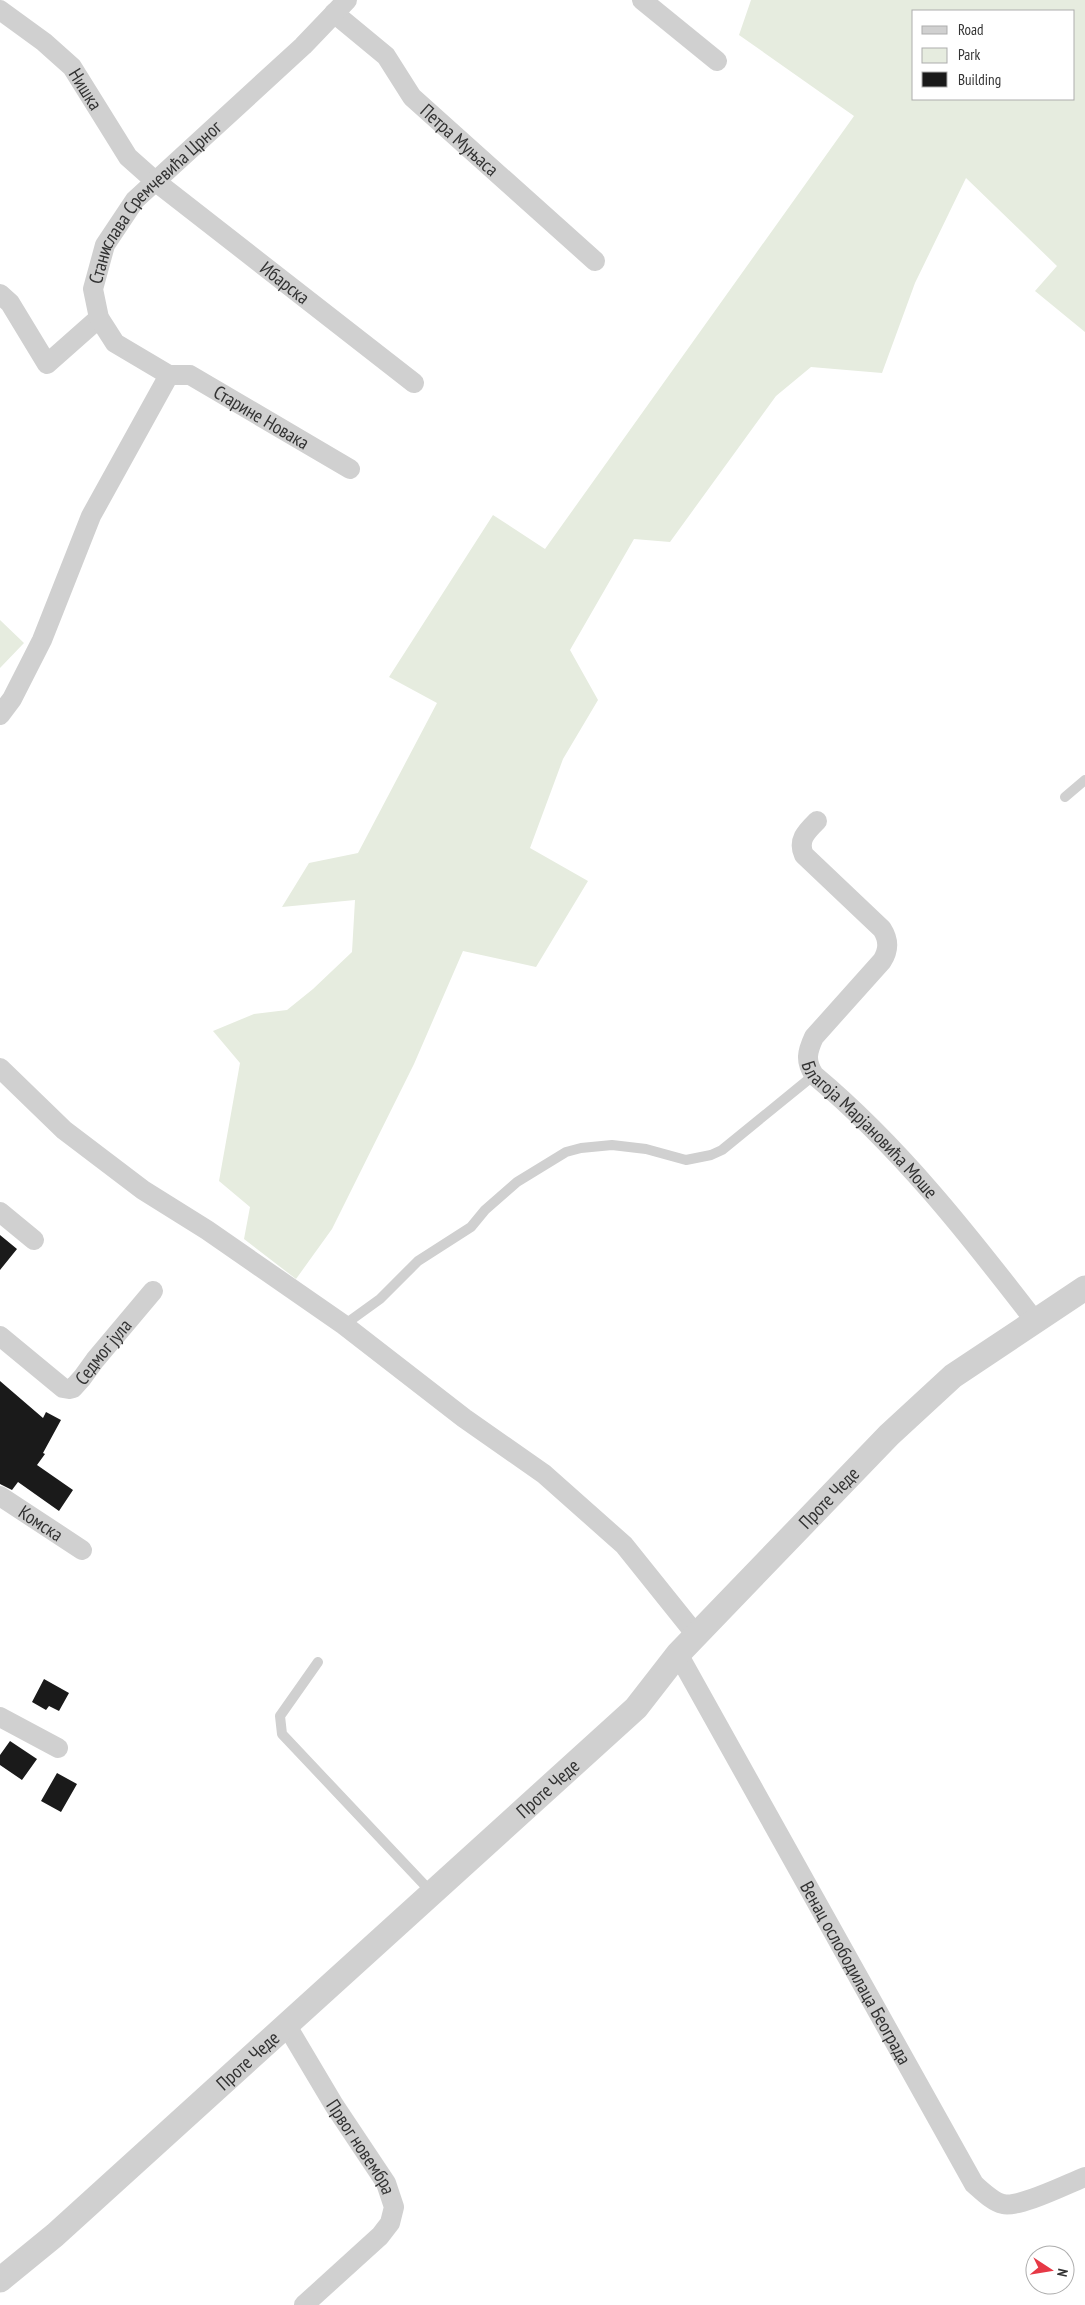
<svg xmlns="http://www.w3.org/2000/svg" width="1085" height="2305" viewBox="0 0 1085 2305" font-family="'PT Sans Narrow',sans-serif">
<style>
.green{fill:#e6ecdf;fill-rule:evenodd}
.building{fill:#1a1a1a}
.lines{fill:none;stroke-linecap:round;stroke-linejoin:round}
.service{stroke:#d0d0d0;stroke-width:10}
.minor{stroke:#d0d0d0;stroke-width:20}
.tertiary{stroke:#d0d0d0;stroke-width:25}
.labels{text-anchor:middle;stroke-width:5;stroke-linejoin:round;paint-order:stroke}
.street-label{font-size:19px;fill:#333;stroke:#fff}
</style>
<rect width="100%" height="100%" fill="#fff"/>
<!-- green -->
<path class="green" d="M 751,0 L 1085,0 L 1085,332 L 1035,291 L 1057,266 L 966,178 L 915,283 L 882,373 L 811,367 L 776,396 L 670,542 L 634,539 L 570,650 L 598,700 L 563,759 L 530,848 L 588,881 L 536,967 L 463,951 L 414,1064 L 332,1229 L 296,1279 L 244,1239 L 250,1207 L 219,1181 L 240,1063 L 213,1031 L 254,1014 L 287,1010 L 313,989 L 352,952 L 355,900 L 282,907 L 309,863 L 358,853 L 437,703 L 389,677 L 493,515 L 545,549 L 854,116 L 739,35 ZM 914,11 L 1074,11 L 1074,99 L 914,99 Z
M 0,620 L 24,643 L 0,668 Z"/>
<!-- building -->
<path class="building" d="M 0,1235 L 17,1249 L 0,1270 Z
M 0,1381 L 43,1418 L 46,1412 L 61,1420 L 43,1453 L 45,1454 L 37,1465 L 73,1490 L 59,1511 L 18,1482 L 12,1490 L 0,1484 Z
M 44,1679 L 69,1693 L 59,1711 L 49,1706 L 46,1710 L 32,1702 Z
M 10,1741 L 37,1759 L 22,1780 L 0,1765 L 0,1755 Z
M 57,1773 L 77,1784 L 61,1812 L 41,1801 Z"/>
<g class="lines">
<!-- service -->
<path class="service" d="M 1065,797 L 1085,780
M 344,1325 L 380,1299 L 418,1261 L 471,1227 L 485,1210 L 517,1182 L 566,1152 L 581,1148 L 612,1145 L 646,1149 L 686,1160 L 711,1155 L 722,1150 L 814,1075
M 318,1662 L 280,1716 L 282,1734 L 433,1894"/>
<!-- minor -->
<g class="minor">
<path d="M 642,0 L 717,61"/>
<path id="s1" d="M 0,10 L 44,42 L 72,67 L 128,157 L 155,181 L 414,383"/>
<path id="s2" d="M 334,13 L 386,56 L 412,97 L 595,261"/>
<path d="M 0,294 L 10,303 L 47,364 L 99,318"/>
<path id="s3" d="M 169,375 L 190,375 L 350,469"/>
<path id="s4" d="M 0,715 L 12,699 L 42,640 L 91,516 L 169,375 L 115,343 L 99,318 L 93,289 L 105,245 L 135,200 L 303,46 L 347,0"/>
<path id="s5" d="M 817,821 C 807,831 797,840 804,855 L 882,929 C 889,940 889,950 882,961 L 814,1037 C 807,1052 805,1061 814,1075 C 899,1146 968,1234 1035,1321"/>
<path d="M 0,1068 L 64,1130 L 143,1190 L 207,1230 L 344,1325 L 464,1418 L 544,1474 L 624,1545 L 697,1636"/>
<path d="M 0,1212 L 34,1240"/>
<path id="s6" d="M 0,1336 L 63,1388 L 69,1389 L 73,1388 L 82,1378 L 95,1360 L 153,1291"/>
<path id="s7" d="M 0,1496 L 82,1550"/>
<path id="s8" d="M 678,1654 L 974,2184 C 982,2191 993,2202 1003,2204 C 1020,2208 1067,2184 1085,2177"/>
<path d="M 0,1717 L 58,1748"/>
<path id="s9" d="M 287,2026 L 334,2105 L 386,2183 L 394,2207 L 390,2223 L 380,2236 L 304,2305"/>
</g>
<!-- tertiary -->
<path class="tertiary" id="s10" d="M 0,2280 L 55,2235 L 636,1708 L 678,1654 L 889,1435 L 953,1376 L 1085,1288"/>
</g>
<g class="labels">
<!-- street labels -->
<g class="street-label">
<text dy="7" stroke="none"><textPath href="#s1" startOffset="118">Нишка</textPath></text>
<text dy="7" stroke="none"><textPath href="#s2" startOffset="180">Петра Муњаса</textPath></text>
<text dy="7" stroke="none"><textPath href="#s4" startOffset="612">Станислава Сремчевића Црног</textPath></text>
<text dy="7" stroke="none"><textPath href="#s1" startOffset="399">Ибарска</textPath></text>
<text dy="7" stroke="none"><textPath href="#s3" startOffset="104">Старине Новака</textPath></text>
<text dy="7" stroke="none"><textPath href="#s5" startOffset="401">Благоја Марјановића Моше</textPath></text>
<text dy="7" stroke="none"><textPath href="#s6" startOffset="139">Седмог јула</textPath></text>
<text dy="7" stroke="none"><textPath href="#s10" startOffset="1141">Проте Чеде</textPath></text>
<text dy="7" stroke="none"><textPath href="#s7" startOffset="49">Комска</textPath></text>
<text dy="7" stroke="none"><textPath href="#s10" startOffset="736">Проте Чеде</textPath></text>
<text dy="7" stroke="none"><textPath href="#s8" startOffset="365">Венац ослободилаца Београда</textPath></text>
<text dy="7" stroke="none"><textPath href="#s10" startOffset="331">Проте Чеде</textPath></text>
<text dy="7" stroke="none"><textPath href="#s9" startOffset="142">Првог новембра</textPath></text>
</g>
</g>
<!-- legend -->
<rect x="912" y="10" width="162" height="90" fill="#ffffff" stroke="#adadad"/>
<rect x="922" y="26" width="25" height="8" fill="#d0d0d0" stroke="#adadad"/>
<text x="958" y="35" font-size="15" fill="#333333">Road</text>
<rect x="922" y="48" width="25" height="15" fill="#e6ecdf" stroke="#adadad"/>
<text x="958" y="60" font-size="15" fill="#333333">Park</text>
<rect x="922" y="72" width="25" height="15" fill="#1a1a1a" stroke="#adadad"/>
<text x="958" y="85" font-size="15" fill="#333333">Building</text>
<!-- north arrow -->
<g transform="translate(1050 2270) rotate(102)"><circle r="24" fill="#ffffff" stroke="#adadad"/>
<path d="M0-4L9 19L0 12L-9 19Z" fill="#e63946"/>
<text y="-8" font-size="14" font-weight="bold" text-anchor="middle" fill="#333333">N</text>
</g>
</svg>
